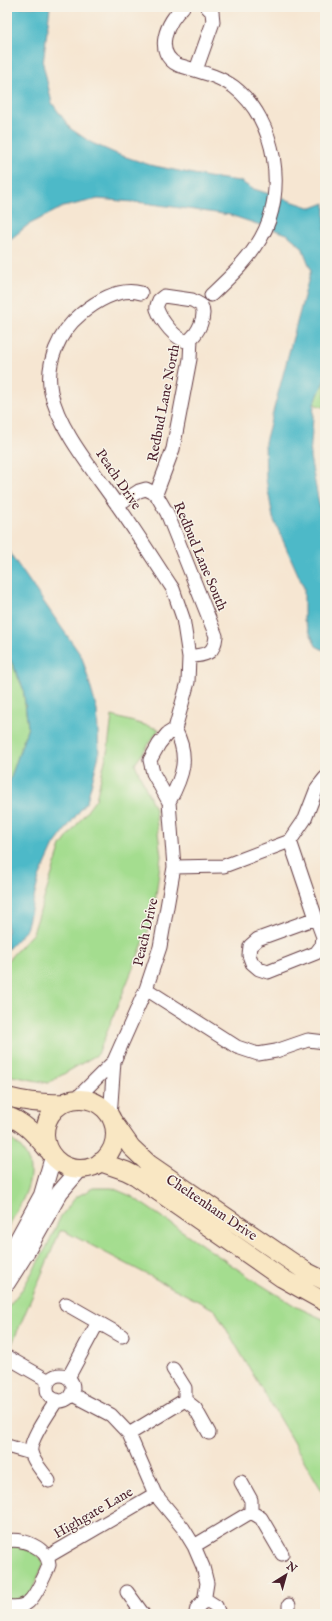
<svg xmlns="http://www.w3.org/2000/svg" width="332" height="1621" viewBox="0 0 332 1621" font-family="'IM FELL English',serif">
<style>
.green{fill:#a4dd8f;stroke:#777e5d}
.water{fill:#4db9c8;stroke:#4c6c7a}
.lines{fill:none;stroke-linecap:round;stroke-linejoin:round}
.minor-casing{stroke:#643d44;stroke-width:15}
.tertiary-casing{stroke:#643d44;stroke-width:18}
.secondary-casing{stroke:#643d44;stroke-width:20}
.minor{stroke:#fff;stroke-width:13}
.tertiary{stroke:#fff;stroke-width:16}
.secondary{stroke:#f9e7c3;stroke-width:18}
.labels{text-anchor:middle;stroke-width:3;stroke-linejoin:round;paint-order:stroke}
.street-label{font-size:14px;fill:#4a1f2b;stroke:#f7f3e8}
</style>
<rect width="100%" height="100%" fill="#f7f3e8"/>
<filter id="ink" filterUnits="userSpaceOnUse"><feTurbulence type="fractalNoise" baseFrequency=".025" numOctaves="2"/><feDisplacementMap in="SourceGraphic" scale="8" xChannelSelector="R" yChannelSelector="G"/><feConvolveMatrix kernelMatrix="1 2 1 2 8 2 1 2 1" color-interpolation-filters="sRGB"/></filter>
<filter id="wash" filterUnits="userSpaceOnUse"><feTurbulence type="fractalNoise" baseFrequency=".012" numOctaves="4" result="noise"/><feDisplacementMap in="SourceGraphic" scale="16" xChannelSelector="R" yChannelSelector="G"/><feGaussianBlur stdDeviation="0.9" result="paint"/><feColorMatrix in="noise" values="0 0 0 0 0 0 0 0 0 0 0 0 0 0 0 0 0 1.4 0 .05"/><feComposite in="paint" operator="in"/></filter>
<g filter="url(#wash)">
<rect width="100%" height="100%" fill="#f6e6d2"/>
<!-- green -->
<path class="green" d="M 325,379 L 325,408 L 314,404 Z
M 7,652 L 23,688 L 28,727 L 7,789 Z
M 112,716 L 159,729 L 135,764 L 155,809 L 161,856 L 153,919 L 98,1054 L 48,1083 L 7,1075 L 7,961 L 33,933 L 61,846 L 96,799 L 108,748 Z
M 7,1137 C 49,1162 24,1198 7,1229 Z
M 93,1188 L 112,1188 L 131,1196 L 252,1279 L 297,1307 L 325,1320 L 325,1496 L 215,1310 L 64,1231 L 60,1231 L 12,1344 L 7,1341 L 7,1308 L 23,1288 L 46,1248 L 61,1216 L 76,1197 Z
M 13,1545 L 33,1552 L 44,1563 L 32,1591 L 21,1601 L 7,1602 L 7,1569 L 9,1563 L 7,1562 L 7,1546 Z"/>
<!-- water -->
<path class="water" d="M 7,7 L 50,7 L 43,64 L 52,103 L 71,129 L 92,143 L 117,154 L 150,165 L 208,177 L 240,181 L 251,188 L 312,208 L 325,203 L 325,379 L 314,404 L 310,457 L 325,534 L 325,651 L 316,646 L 304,620 L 304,588 L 273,518 L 266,479 L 265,442 L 311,270 L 302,247 L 287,234 L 230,215 L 145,203 L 98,199 L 63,207 L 28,225 L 7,242 Z
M 7,549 L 82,657 L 97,710 L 99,755 L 87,801 L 54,845 L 39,878 L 26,930 L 7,950 L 7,789 L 28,727 L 23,688 L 7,652 Z"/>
</g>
<g filter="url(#ink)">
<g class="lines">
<defs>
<path id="minor" d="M 183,7 C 167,21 153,53 178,65 C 197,71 218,75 234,87 C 277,120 287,193 261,238 C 248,261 229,278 211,295
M 196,70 L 213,22 L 212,12 L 207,7
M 164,296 L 192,300 L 201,305 C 207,316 198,334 188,341 C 176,341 161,320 157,309 C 156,306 158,303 159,300 Z
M 156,494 L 173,449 L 190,359 L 191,339
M 117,505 L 139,491 L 146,489 L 156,494 L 167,513 L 216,636 C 214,656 205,654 189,657
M 169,802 C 183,776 190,757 175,729
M 290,841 L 316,918 L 258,939 L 250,946 L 249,955 L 252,963 L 259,969 L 268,972 L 316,953 L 322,945 L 323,937 L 316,918
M 174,867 L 224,866 L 290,841 L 305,819 L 317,788 L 325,778
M 146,989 L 237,1047 L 258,1054 L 276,1051 L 308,1040 L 325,1042
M 76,1099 L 114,1061
M 110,1117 L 114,1061 L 146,989 L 160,947 L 174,867 L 169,802 L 153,773 L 150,760 L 159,744 L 167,734 L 175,729 L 188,682 L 189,657 L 183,618 L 173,589 C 153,559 134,528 113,499 C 92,469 58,428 51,392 C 45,363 59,332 81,314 C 98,300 119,287 141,293
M 66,1304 L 122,1336
M 7,1357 L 49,1381
M 173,1369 L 185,1388 L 185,1400 L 195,1408 L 209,1433
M47 1388a13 13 0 1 1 26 0a13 13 0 1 1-26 0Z
M 68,1378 L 98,1322
M 71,1394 L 111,1415 L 129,1434 L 155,1494 L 183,1528 L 194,1546 L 203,1567 L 207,1583 L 204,1602
M 129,1434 L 185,1400
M 7,1446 L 31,1453
M 49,1481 C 44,1473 33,1462 31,1452 C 29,1440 50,1411 57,1400
M 241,1482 L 251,1500 L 251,1512 L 261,1518 L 282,1554
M 7,1541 C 22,1538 47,1547 49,1565 C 47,1571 44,1577 41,1583 C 33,1599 27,1610 7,1606
M 194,1546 L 251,1512
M 47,1557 L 155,1494
M 127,1592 L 143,1614
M 196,1614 C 196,1606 201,1602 208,1601 L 216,1606 L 219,1614
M 289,1614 L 289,1605"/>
<path id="tertiary" d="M 7,1259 L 42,1195 L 53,1157
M 7,1283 L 24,1256 L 60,1192 L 80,1169"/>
<path id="secondary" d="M 7,1097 C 26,1102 44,1104 64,1103
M45 1134a35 35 0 1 1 70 0a35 35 0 1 1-70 0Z
M 7,1116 C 25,1122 36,1136 48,1150
M 112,1120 L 131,1147 L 149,1164 L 289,1260 L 307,1272 L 325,1281
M 100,1162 L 126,1171 L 136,1176 L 282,1278 L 325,1302"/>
</defs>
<!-- minor casing -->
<use href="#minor" class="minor-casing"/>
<!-- tertiary casing -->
<use href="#tertiary" class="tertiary-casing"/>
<!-- secondary casing -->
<use href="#secondary" class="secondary-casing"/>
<!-- minor -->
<use href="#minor" class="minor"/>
<!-- tertiary -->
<use href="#tertiary" class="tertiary"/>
<!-- secondary -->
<use href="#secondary" class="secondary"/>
</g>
</g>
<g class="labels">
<!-- street labels -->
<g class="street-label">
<text transform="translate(163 403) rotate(-79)" y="5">Redbud Lane North</text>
<text transform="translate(119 479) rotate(56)" y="5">Peach Drive</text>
<text transform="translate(201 556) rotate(67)" y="5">Redbud Lane South</text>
<text transform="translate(145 932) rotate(-77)" y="5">Peach Drive</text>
<text transform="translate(212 1207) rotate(34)" y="5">Cheltenham Drive</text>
<text transform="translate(93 1512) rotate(-30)" y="5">Highgate Lane</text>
</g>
</g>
<!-- margin -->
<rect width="332" height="1621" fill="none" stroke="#f7f3e8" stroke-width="24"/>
<!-- north arrow -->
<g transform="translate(286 1575) rotate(37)" stroke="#f7f3e8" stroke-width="3" paint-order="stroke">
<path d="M0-3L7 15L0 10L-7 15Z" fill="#4a1f2b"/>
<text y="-6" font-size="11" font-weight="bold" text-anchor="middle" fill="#4a1f2b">N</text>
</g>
</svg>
